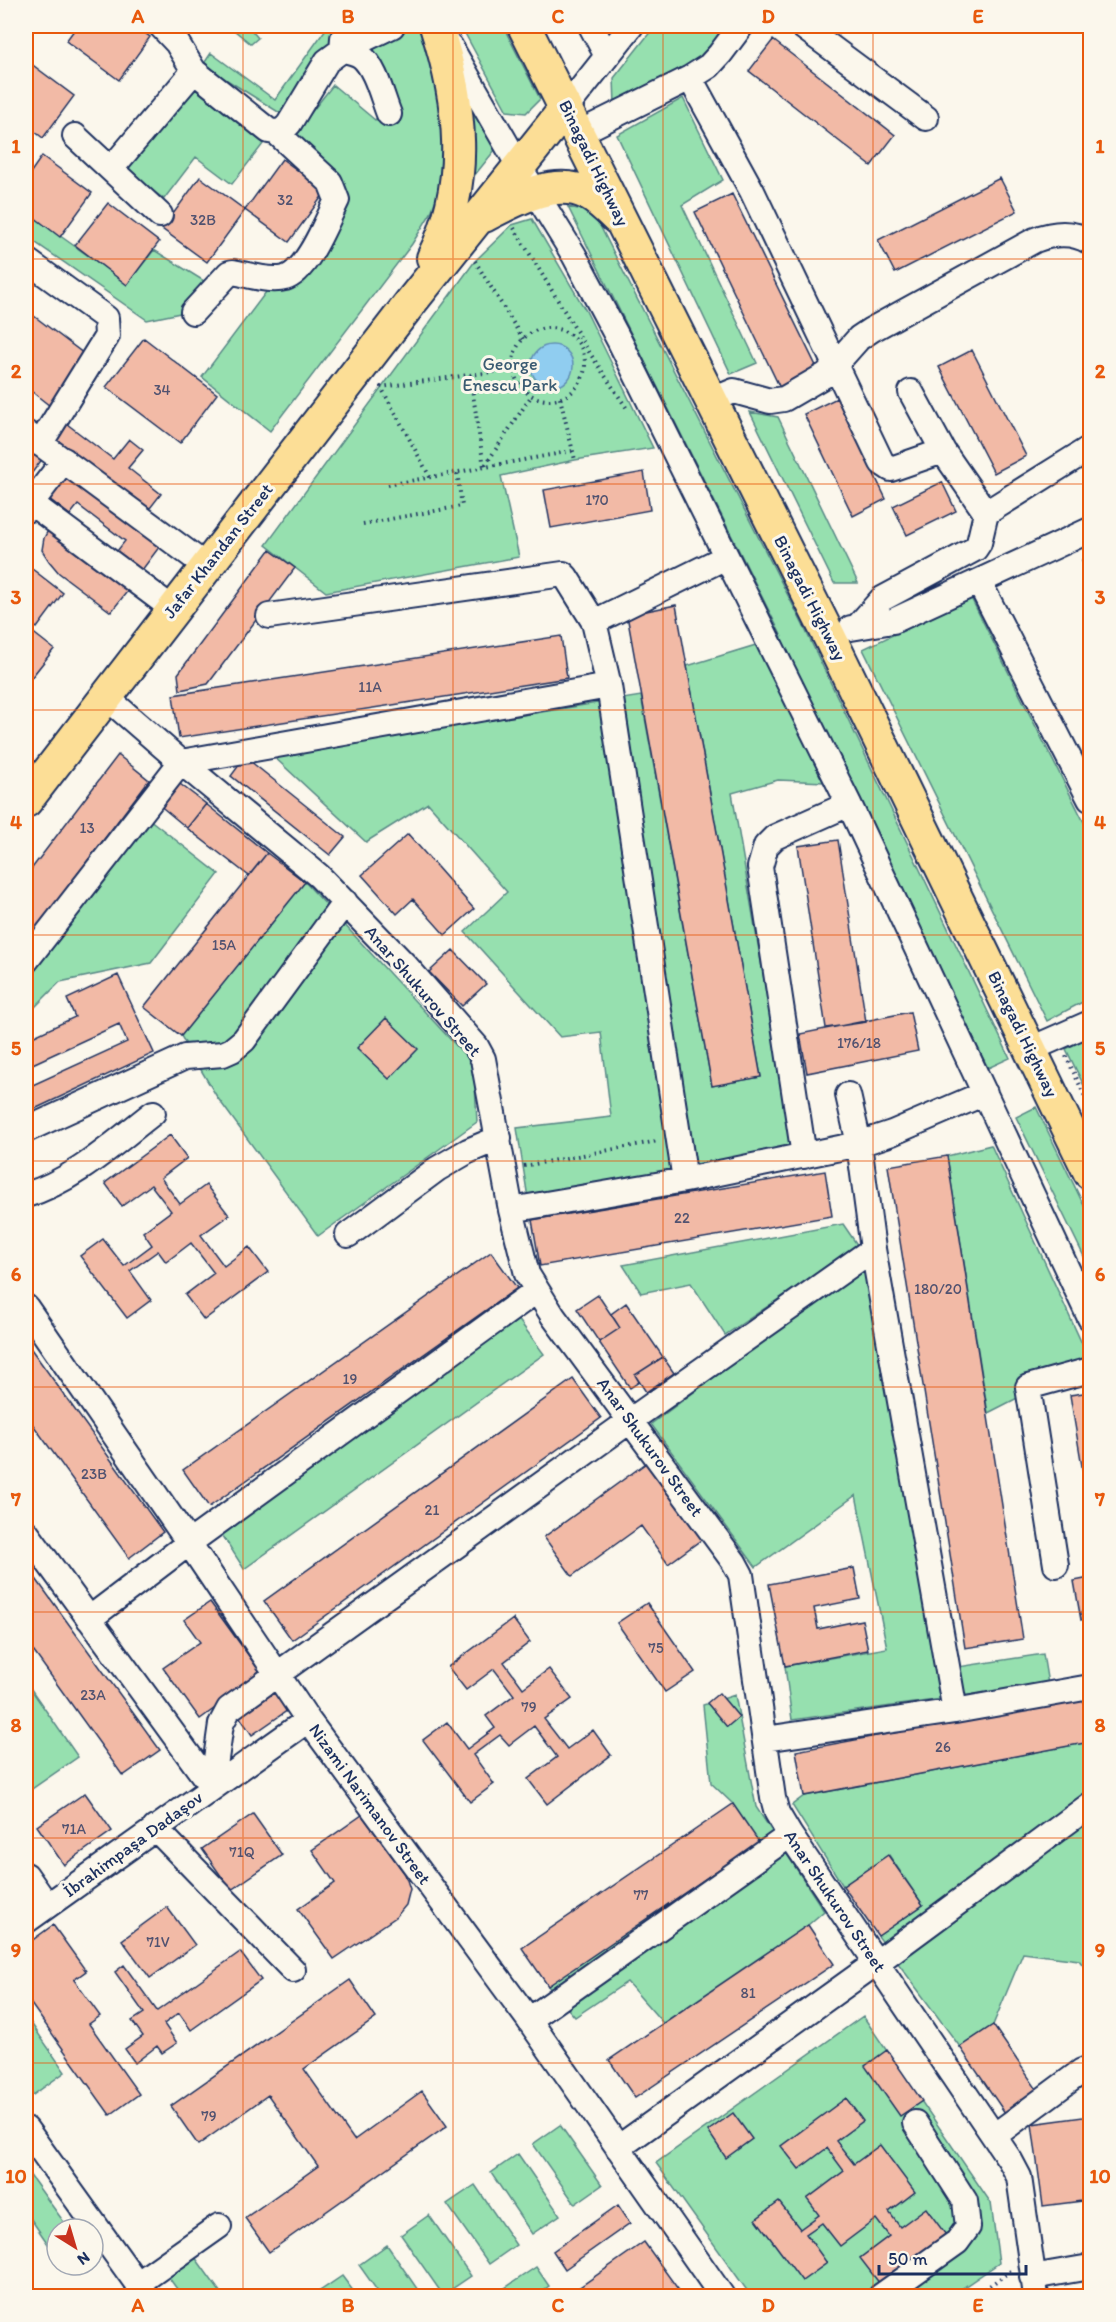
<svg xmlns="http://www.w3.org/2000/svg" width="1116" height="2322" viewBox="0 0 1116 2322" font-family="Itim,sans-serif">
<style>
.green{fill:#96e0af;stroke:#588886;stroke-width:1.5}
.water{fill:#90cdf0;stroke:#618eb6;stroke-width:1.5}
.building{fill:#f2baa6;stroke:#1b2f5e;stroke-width:1.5}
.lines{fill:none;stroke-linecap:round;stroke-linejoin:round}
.minor-casing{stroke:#1b2f5e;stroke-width:28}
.major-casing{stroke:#1b2f5e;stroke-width:36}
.path{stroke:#1b2f5e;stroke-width:4;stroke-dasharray:1.5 4.5;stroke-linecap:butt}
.minor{stroke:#fbf7ec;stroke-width:24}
.major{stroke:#fcde96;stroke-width:32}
.grid{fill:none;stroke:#e8590c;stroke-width:1.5;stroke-opacity:0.55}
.labels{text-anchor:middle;stroke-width:6;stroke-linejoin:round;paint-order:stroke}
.number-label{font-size:15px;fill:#515270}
.street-label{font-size:18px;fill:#1b2f5e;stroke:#fbf7ec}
.park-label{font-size:18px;fill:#3a5b72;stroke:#fbf7ec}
.neatline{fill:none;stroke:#e8590c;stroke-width:2}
.grid-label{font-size:20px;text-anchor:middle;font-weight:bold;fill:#e8590c}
</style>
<rect width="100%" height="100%" fill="#fbf7ec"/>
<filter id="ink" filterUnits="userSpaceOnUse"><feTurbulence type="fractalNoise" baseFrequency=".0167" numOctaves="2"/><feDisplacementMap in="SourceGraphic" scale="12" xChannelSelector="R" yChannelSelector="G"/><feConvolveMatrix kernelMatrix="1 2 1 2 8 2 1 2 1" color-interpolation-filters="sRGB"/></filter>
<g filter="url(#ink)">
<!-- green -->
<path class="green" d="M 229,26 L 248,26 L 258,38 L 251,44 Z
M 328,26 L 342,26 L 283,115 L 203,65 L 211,53 L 275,100 Z
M 355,26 L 421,26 L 444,97 L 445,173 L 431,213 L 412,244 L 270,431 L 202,377 L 337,198 L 283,148 L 333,85 L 375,120 L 381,113 Z
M 461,26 L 503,26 L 540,99 L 526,113 L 507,111 Z
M 655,26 L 712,26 L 722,33 L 702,59 L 615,105 L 614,78 Z
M 193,82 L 267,139 L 232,184 L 196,157 L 164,199 L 125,170 Z
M 469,95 L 499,145 L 474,176 Z
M 683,98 L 723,180 L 682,205 L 757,363 L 731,374 L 617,135 Z
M 568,207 L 593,212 L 803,625 L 1010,1058 L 988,1068 L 848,783 L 778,780 L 732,793 L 793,1149 L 528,1198 L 517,1128 L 611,1117 L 601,1032 L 560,1037 L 465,932 L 507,892 L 428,803 L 366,842 L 272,755 L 641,696 L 712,1086 L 761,1077 L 687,666 L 782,637 Z
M 26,211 C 59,236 94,259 127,284 L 154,250 L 204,281 L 180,313 L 147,320 L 26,236 Z
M 532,219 L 586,311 L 653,448 L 575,460 L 501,476 L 519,557 L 326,592 L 266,545 L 475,261 L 512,225 Z
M 750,412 L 778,417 L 858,583 L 834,583 Z
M 971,598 L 1090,834 L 1090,998 L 1047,1021 L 863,649 Z
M 149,819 L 219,874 L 151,963 L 60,982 L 26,1016 L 26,977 Z
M 305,882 L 474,1065 L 477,1122 L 318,1236 L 217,1097 L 181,1036 Z
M 1090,1036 L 1090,1098 L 1066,1049 Z
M 1036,1107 L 1090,1218 L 1090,1269 L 1016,1117 Z
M 991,1145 L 1090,1361 L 988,1413 L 947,1156 Z
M 843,1224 L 858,1246 L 725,1335 L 691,1283 L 641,1293 L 623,1265 Z
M 867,1264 L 939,1670 L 1043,1654 L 1048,1684 L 792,1720 L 785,1666 L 887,1648 L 856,1495 L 756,1567 L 651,1424 Z
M 518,1319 L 544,1354 L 244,1569 L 221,1533 Z
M 26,1682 L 78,1757 L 26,1793 Z
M 735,1695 L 756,1807 L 824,1911 L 808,1925 L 663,2023 L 627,1982 L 575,2017 L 548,1986 L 733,1804 L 711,1783 L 703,1705 Z
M 1090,1742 L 1090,1975 L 1079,1960 L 1023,1953 L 993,2025 L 960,2047 L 878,1936 L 923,1905 L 889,1855 L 843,1886 L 792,1805 L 804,1796 Z
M 26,2016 L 65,2072 L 33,2095 L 26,2085 Z
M 863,2016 L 991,2203 L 999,2263 L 951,2296 L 751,2296 L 656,2163 Z
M 560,2125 L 602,2185 L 575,2204 L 533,2144 Z
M 518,2154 L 560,2215 L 532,2234 L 491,2173 Z
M 26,2170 L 69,2229 L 57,2229 L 57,2257 L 26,2212 Z
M 475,2185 L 516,2245 L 489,2264 L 447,2204 Z
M 429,2215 L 471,2276 L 443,2295 L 401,2235 Z
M 387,2245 L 422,2296 L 381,2296 L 359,2265 Z
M 192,2253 L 223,2296 L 182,2296 L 167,2275 Z
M 536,2267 L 549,2286 L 535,2296 L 493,2296 Z
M 342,2276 L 357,2296 L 316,2296 L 314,2295 Z"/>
<!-- water -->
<path class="water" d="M531 366a21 21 0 1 1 42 0a21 21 0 1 1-42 0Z"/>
<!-- building -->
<path class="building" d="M 77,26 L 135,26 L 150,37 L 119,80 L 66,41 Z
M 773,40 L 895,135 L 871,166 L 749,71 Z
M 26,60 L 74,96 L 43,138 L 26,125 Z
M 42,156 L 92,193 L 60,237 L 26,211 L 26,179 Z
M 282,159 L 326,191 L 289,242 L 245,210 Z
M 200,177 L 245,210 L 207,262 L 162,229 Z
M 1000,178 L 1017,211 L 895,273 L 878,240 Z
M 732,194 L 818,370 L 780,388 L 695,212 Z
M 108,203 L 159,242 L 127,285 L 75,245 Z
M 26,310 L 88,357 L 50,406 L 26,387 Z
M 144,338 L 217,394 L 180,443 L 106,387 Z
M 972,350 L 1026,456 L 994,473 L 939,367 Z
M 837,398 L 886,499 L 853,516 L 804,414 Z
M 63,421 L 113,459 L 129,439 L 143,450 L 128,468 L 161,494 L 147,512 L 50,437 Z
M 26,444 L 43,458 L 26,481 Z
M 70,469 L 163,542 L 142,570 L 117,551 L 125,541 L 78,505 L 70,515 L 48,498 Z
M 644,472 L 650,510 L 551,528 L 544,490 Z
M 942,482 L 956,511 L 907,535 L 893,506 Z
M 50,527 L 130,588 L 111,612 L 59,573 L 49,561 L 42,550 L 44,538 Z
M 270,550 L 295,568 L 208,684 L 180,690 L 178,674 Z
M 1090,555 L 1090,577 L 1082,560 Z
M 27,565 L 63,593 L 37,628 L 26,620 Z
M 676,605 L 761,1077 L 712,1086 L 627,615 Z
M 26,627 L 54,649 L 31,678 L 26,673 Z
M 561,636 L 567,678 L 179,738 L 173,695 Z
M 118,755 L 149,780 L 26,942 L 26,876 Z
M 245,757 L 345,837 L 330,855 L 231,776 Z
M 176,781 L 206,804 L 187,828 L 158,804 Z
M 206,804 L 267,853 L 249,876 L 187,828 Z
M 408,834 L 474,909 L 445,935 L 413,899 L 397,914 L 362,875 Z
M 838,840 L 866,1022 L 826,1028 L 798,846 Z
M 267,853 L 305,882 L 181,1036 L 144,1007 Z
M 453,950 L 486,984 L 462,1006 L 429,972 Z
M 118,975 L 154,1053 L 26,1113 L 26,1088 L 127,1042 L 119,1024 L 26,1067 L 26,1040 L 75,1017 L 67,999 Z
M 910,1012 L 918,1051 L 807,1073 L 800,1034 Z
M 386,1018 L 418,1049 L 389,1079 L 357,1048 Z
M 170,1135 L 187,1158 L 161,1178 L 180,1204 L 206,1185 L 229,1215 L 201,1235 L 224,1266 L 249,1247 L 268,1272 L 204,1320 L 185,1295 L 214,1273 L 191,1243 L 166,1262 L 158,1251 L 130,1271 L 151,1300 L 127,1318 L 80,1256 L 103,1239 L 124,1266 L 152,1245 L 143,1232 L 171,1211 L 151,1185 L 122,1206 L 105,1183 Z
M 947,1156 L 1023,1639 L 965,1648 L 888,1166 Z
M 825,1171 L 832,1216 L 540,1266 L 532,1220 Z
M 491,1252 L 517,1288 L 209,1507 L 183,1470 Z
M 598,1295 L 620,1328 L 599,1342 L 577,1309 Z
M 626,1303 L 663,1357 L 635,1375 L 639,1382 L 630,1388 L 599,1342 L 620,1328 L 611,1314 Z
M 26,1342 L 163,1532 L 129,1558 L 26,1415 Z
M 663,1357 L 674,1373 L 646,1392 L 635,1375 Z
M 573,1379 L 601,1418 L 292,1640 L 264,1601 Z
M 1090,1392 L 1090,1514 L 1070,1395 Z
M 649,1461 L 705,1537 L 668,1564 L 641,1526 L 572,1576 L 544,1537 Z
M 26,1565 L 160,1750 L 123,1776 L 26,1641 Z
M 854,1568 L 860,1599 L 814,1608 L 818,1629 L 862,1620 L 868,1650 L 785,1666 L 769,1584 Z
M 1090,1578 L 1090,1618 L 1081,1620 L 1074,1581 Z
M 210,1602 L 262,1674 L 200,1719 L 163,1668 L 200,1642 L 184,1620 Z
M 647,1603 L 695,1672 L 665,1692 L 617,1623 Z
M 513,1619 L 530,1642 L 504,1662 L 523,1688 L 549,1669 L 572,1699 L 544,1719 L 567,1749 L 593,1730 L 611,1755 L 547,1804 L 528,1779 L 557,1757 L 534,1726 L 509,1745 L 500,1735 L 473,1755 L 494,1784 L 470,1802 L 423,1740 L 447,1722 L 467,1749 L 495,1728 L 486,1716 L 514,1695 L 494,1669 L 466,1690 L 448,1667 Z
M 275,1691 L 288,1710 L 252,1735 L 239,1716 Z
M 719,1693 L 739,1717 L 727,1727 L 707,1703 Z
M 1090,1696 L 1090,1742 L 804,1796 L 796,1751 Z
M 85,1793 L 112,1831 L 64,1865 L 37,1826 Z
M 733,1804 L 759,1842 L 548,1986 L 522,1948 Z
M 253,1814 L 282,1855 L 231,1890 L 202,1849 Z
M 362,1815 L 405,1874 L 410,1889 L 406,1905 L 396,1917 L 334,1959 L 298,1909 L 335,1883 L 312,1850 Z
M 888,1855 L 923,1905 L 878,1936 L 843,1886 Z
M 167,1907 L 195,1945 L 150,1978 L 122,1940 Z
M 53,1925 L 86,1971 L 74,1980 L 100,2016 L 89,2024 L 139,2094 L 110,2115 L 26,1997 L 26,1945 Z
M 808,1925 L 834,1964 L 635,2098 L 609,2060 Z
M 240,1952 L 261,1980 L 191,2030 L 179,2013 L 164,2024 L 177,2043 L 162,2053 L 157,2046 L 135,2063 L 125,2049 L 143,2036 L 132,2021 L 144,2013 L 115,1972 L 124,1965 L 157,2011 Z
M 350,1980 L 376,2018 L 304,2069 L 354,2140 L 422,2091 L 447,2126 L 269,2252 L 245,2218 L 318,2166 L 268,2095 L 198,2145 L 171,2106 Z
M 993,2025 L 1038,2091 L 1005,2113 L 960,2047 Z
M 887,2050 L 922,2101 L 900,2116 L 865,2066 Z
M 846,2098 L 863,2121 L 836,2141 L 854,2164 L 880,2145 L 915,2192 L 889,2212 L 900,2227 L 926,2208 L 946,2235 L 880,2284 L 860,2258 L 889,2236 L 876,2219 L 840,2246 L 822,2223 L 806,2234 L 827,2263 L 802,2281 L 756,2219 L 779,2202 L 800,2229 L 819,2215 L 807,2199 L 844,2171 L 827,2148 L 799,2169 L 781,2146 Z
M 733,2113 L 752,2139 L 726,2158 L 708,2131 Z
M 1090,2116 L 1090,2200 L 1043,2206 L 1032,2124 Z
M 618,2205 L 630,2223 L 565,2269 L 553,2251 Z
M 644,2242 L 683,2296 L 567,2296 Z
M 1090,2288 L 1090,2296 L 1062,2296 L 1061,2293 Z"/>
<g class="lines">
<defs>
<path id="minor" d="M 356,26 L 343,38 L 342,50 L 392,26
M 591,26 L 607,56
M 802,26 L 926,118
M 450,46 L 519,166 L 574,255 L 620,342 L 849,804 L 1090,1318
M 194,71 L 269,131 C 279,133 283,131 289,124 L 327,61 L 342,50 C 348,51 355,52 361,56 C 376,68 382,97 389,114
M 690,78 L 752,191 L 882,463 L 891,469 L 943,451 L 911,392
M 566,108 L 631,26
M 579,133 L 690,78 L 709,66 L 720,54 L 741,26
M 75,136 L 160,215
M 111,169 L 194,71 L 177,43 L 161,26
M 26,260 L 106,318 L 107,336 L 40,444
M 193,312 L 229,273 L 233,272 C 249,275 270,282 285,278 C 308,271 327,220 337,200 L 330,182 L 277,133
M 710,401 L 734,391 L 770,401 L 784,399 L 827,374 L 859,338 L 871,330 L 1035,240 C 1053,233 1073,231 1090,242
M 26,433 L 206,566
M 943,451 L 986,513
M 31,503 L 173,609
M 26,510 L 64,460
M 979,582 L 1090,799
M 269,616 L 563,574 L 566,577 L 594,622 L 609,686 L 685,1180
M 594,622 L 726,557
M 858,626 L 882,599 L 975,549 L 979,543 L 986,513 L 1090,448
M 851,628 L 893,621 L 1090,530
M 105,696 L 181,762 L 319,876 L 405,965 L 476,1046 L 483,1059 L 511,1210 L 527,1274 L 553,1316 L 734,1562 L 741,1575 L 773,1798 L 777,1813 L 790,1835 L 1010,2160 L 1019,2177 L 1036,2296
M 26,961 L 181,762 L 609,686
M 1031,1049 L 1090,1023
M 848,1095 L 859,1144 L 873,1249 L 955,1711
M 26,1130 L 185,1057 L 223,1054 L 232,1050 L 244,1040 L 345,902
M 804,1156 L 760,867 L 766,846 L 775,837 L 849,804
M 26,1195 C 74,1181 114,1143 153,1113
M 511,1210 L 685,1180 L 859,1144 L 892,1133 L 985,1093
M 348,1235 L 437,1169 L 468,1151 L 499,1138
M 26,1307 L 189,1543 L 308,1720 L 529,2020 L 722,2296
M 26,1532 L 212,1787
M 1056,1565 L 1028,1387 L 1090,1370
M 89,1619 L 189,1543 L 536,1291
M 765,1739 L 955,1711 L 1090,1687
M 212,1787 L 221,1724 L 229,1709 L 631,1420 L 873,1249
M 155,1828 L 293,1970
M 26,1875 L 47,1905
M 26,1921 L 308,1720
M 529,2020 L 790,1835
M 26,2129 L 146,2296
M 994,2136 L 1082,2071 L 1090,2068
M 618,2148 L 876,1963 L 1090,1805
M 1032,2277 L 1090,2267
M 137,2284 L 219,2226
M 881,2296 L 957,2242 L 968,2227 L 965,2201 L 915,2123"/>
<path id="major" d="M 524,26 L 830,638 L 1090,1173
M 484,216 C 513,201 555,176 588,194 C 599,200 608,209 617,218
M 433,258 C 471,183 461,102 436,26
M 26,801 L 411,302 L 566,108"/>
</defs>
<!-- minor casing -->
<use href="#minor" class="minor-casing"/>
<!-- major casing -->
<use href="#major" class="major-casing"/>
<!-- path -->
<path class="path" d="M 514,228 L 591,355 L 628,410
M 475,261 L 523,339
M513 364a36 36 0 1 1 72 0a36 36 0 1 1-72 0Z
M 470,375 L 484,467 L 532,395
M 560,398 L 575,460
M 430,477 L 381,387 L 514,369
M 388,485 L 572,451
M 363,524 L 462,506 L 457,472
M 1066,1056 L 1090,1107
M 524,1166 L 658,1141
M 975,2296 L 1012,2270"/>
<!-- minor -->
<use href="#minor" class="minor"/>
<!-- major -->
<use href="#major" class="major"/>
</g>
</g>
<!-- grid -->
<path class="grid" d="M 243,26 L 243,2296M 453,26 L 453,2296M 663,26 L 663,2296M 873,26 L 873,2296M 26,259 L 1090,259M 26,484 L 1090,484M 26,710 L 1090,710M 26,935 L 1090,935M 26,1161 L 1090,1161M 26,1387 L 1090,1387M 26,1612 L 1090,1612M 26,1838 L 1090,1838M 26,2063 L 1090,2063"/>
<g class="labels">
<!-- number labels -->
<g class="number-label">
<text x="285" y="205">32</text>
<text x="203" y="225">32B</text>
<text x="162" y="395">34</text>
<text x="597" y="505">170</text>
<text x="370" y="692">11A</text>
<text x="87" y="833">13</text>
<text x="224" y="950">15A</text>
<text x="859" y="1048">176/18</text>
<text x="682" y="1223">22</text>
<text x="938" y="1294">180/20</text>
<text x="350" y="1384">19</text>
<text x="94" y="1479">23B</text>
<text x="432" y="1515">21</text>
<text x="656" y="1653">75</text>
<text x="93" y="1700">23A</text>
<text x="529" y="1712">79</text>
<text x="943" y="1752">26</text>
<text x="74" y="1834">71A</text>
<text x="242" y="1857">71Q</text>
<text x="641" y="1900">77</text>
<text x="158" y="1947">71V</text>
<text x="748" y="1998">81</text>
<text x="209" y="2121">79</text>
</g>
<!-- street labels -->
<g class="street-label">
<text transform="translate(594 163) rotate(64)" y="6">Binagadi Highway</text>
<text transform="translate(218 551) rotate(-52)" y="6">Jafar Khandan Street</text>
<text transform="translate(810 598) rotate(63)" y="6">Binagadi Highway</text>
<text transform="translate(423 991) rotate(49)" y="6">Anar Shukurov Street</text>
<text transform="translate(1023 1034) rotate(64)" y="6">Binagadi Highway</text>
<text transform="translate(650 1447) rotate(54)" y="6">Anar Shukurov Street</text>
<text transform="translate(370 1804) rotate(54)" y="6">Nizami Narimanov Street</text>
<text transform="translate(133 1844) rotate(-36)" y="6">İbrahimpaşa Dadaşov</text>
<text transform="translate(835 1901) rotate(56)" y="6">Anar Shukurov Street</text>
</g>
<!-- park labels -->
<g class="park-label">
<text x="510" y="370">George<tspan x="510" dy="21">Enescu Park</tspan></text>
</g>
</g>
<!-- margin -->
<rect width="1116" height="2322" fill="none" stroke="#fbf7ec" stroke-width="66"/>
<!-- north arrow -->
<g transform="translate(75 2247) rotate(143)"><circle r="28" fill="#fbf7ec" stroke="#a1a7b3" stroke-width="1.5"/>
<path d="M0-4.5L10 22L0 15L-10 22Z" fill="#c8321e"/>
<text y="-9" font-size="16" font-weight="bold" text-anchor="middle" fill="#1b2f5e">N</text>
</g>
<!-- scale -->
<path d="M879 2265v9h147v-9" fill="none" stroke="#1b2f5e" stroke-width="3"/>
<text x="888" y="2265" font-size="18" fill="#1b2f5e" stroke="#fbf7ec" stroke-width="4.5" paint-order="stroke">50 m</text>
<rect x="33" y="33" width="1050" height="2256" class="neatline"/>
<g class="grid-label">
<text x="138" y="23">A</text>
<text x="348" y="23">B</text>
<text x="558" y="23">C</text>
<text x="768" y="23">D</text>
<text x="978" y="23">E</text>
<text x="16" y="153">1</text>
<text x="1100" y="153">1</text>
<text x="16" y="378">2</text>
<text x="1100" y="378">2</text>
<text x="16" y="604">3</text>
<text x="1100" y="604">3</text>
<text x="16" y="829">4</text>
<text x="1100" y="829">4</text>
<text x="16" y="1055">5</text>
<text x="1100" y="1055">5</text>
<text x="16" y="1281">6</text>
<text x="1100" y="1281">6</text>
<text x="16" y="1506">7</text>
<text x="1100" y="1506">7</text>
<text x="16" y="1732">8</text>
<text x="1100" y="1732">8</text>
<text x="16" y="1957">9</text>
<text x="1100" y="1957">9</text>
<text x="16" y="2183">10</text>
<text x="1100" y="2183">10</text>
<text x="138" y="2312">A</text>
<text x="348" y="2312">B</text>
<text x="558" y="2312">C</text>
<text x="768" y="2312">D</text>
<text x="978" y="2312">E</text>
</g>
</svg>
